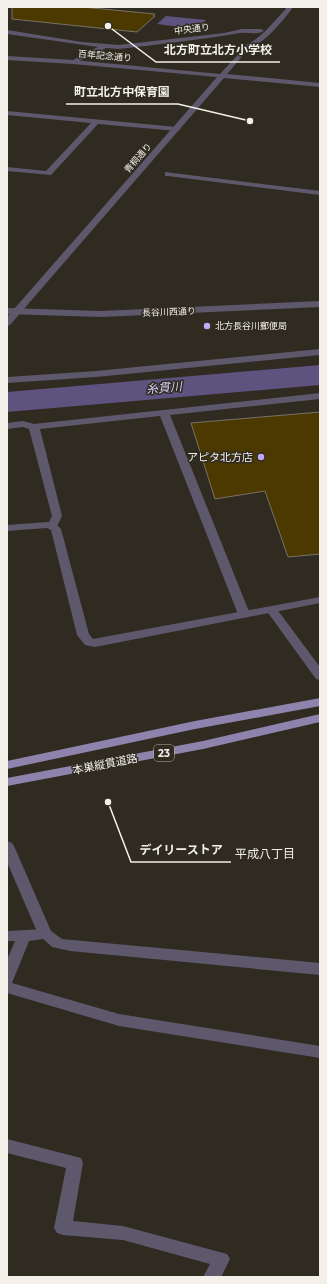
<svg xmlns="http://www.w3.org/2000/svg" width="327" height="1284" viewBox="0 0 327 1284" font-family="Montserrat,'Noto Sans JP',sans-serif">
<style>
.water{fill:#5e527f}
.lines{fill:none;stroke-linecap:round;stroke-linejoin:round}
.river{fill:#5e527f;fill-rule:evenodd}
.building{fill:#4c3900;stroke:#787368}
.minor{fill:#5d586c;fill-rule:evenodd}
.tertiary{fill:#5d586c;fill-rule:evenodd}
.primary{fill:#8e83ad;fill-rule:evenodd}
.poi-dot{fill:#bea9f5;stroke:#2f2b21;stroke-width:1.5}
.labels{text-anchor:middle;stroke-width:3;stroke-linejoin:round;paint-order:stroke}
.far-street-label{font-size:9px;fill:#f2f0e9;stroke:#2f2b21}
.far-poi-label{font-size:9px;fill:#f2f0e9;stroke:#2f2b21;text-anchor:start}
.shield{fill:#2f2b21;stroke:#b8b5ad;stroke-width:1}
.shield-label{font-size:10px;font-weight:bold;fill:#f2f0e9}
.poi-label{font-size:11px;fill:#f2f0e9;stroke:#2f2b21;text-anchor:end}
.street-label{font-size:11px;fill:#f2f0e9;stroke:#2f2b21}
.water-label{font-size:12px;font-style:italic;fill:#d7cdf9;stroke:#2f2b21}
.neighbourhood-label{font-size:12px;fill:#f2f0e9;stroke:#2f2b21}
.leader{fill:none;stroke:#f2f0e9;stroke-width:1.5}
.callout-dot{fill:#f2f0e9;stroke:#2f2b21;stroke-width:1.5}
.callout-label{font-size:12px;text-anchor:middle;font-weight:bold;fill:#f2f0e9;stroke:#2f2b21;stroke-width:3;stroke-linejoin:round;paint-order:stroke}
</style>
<rect width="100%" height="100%" fill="#2f2b21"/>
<!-- water -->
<path class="water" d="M 166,16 L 206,20 L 197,29 L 157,24 Z"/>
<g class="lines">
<!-- river -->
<path class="river" d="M 320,365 L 320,385 L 7,412 L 7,392 Z"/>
</g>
<!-- building -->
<path class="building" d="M 12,7 L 82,7 L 155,14 L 153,16 L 155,16 L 137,32 L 12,19 Z
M 320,412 L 320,554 L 288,557 L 265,491 L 215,499 L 191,423 Z"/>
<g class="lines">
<!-- minor -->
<path class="minor" d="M 285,7 L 291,7 L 292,9 C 283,20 261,49 246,47 L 246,45 C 263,37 273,22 286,9 Z
M 242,29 L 261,29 L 264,31 C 258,35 248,32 240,33 C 200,40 160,44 119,49 L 106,48 L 73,64 L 71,63 L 71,61 L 98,47 L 7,34 L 7,30 L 82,42 L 119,45 L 224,33 Z
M 7,111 L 177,127 L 181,129 L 177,131 L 98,124 L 51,175 L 7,171 L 7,167 L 46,171 L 91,123 L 7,115 Z
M 165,172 L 320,191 L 320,195 L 168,176 L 165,176 Z
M 320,301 L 320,307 L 101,317 L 7,314 L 7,308 L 101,311 Z
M 320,349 L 320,355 L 96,377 L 7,383 L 7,377 L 96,371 Z
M 320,393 L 320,399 L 170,415 L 250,614 L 244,618 L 238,614 L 160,416 L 40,429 L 62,516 L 56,528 L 52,529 L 47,526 L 52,516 L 29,429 L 23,427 L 7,429 L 7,423 L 23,421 L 34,424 Z
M 272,606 L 276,608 L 320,667 L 320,680 L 316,679 L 266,610 Z
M 45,929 L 50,930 L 52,934 L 50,938 L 29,941 L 12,983 L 119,1014 L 320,1046 L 320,1058 L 119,1026 L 7,993 L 7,960 L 15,941 L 7,941 L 7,931 Z
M 7,1139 L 81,1158 L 83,1163 L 73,1221 L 123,1226 L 227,1254 L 230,1259 L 221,1277 L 203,1277 L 210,1264 L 123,1240 L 63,1235 L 57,1233 L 54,1228 L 66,1168 L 7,1153 Z"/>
<!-- tertiary -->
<path class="tertiary" d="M 248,44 L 251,46 L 227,74 L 320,83 L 320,87 L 224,78 L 10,325 L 7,326 L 7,317 L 217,77 L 73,64 L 7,60 L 7,56 L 73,60 L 220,74 Z
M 47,522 L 56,524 L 61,529 L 89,634 L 93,639 L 320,597 L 320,603 L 95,647 L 85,645 L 77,635 L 51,530 L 47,528 L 7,531 L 7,525 Z
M 7,841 L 12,843 L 14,846 L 51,931 L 62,939 L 320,963 L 320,975 L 70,951 L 52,947 L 38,934 L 7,862 Z"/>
<!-- primary -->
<path class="primary" d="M 320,698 L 320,706 L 195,729 L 7,769 L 7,761 L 195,721 Z
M 320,714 L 320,722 L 203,749 L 7,786 L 7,778 L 203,741 Z"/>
</g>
<!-- markers -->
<g class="poi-dot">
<circle cx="207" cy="326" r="4"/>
<circle cx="261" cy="457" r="4"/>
</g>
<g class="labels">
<!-- far-street labels -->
<g class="far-street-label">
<text transform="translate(192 29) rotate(-7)" y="3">中央通り</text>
<text transform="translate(105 56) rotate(5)" y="3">百年記念通り</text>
<text transform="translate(138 158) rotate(-49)" y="3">青桐通り</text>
<text transform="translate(169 312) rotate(-2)" y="3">長谷川西通り</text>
</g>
<!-- far-poi labels -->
<g class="far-poi-label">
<text x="215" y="329">北方長谷川郵便局</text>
</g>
<!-- shield labels -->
<rect class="shield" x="154" y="745" width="20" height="16" rx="3"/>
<g class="shield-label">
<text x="164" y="757">23</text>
</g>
<!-- poi labels -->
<g class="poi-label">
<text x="253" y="461">アピタ北方店</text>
</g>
<!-- street labels -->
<g class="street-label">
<text transform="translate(105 764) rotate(-11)" y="4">本巣縦貫道路</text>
</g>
<!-- water labels -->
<g class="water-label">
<text transform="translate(164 388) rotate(-5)" y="4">糸貫川</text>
</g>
<!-- neighbourhood labels -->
<g class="neighbourhood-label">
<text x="265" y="858">平成八丁目</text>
</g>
</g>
<!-- callouts -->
<path class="leader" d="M108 26L156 62H280M250 121L178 104H66M108 802L131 862H231"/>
<g class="callout-dot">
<circle cx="108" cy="26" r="4"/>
<circle cx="250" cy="121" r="4"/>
<circle cx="108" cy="802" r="4"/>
</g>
<g class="callout-label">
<text x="218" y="54">北方町立北方小学校</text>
<text x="122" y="96">町立北方中保育園</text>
<text x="181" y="854">デイリーストア</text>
</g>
<!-- border -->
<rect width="327" height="1284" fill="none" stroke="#f2f0e9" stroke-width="16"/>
</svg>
